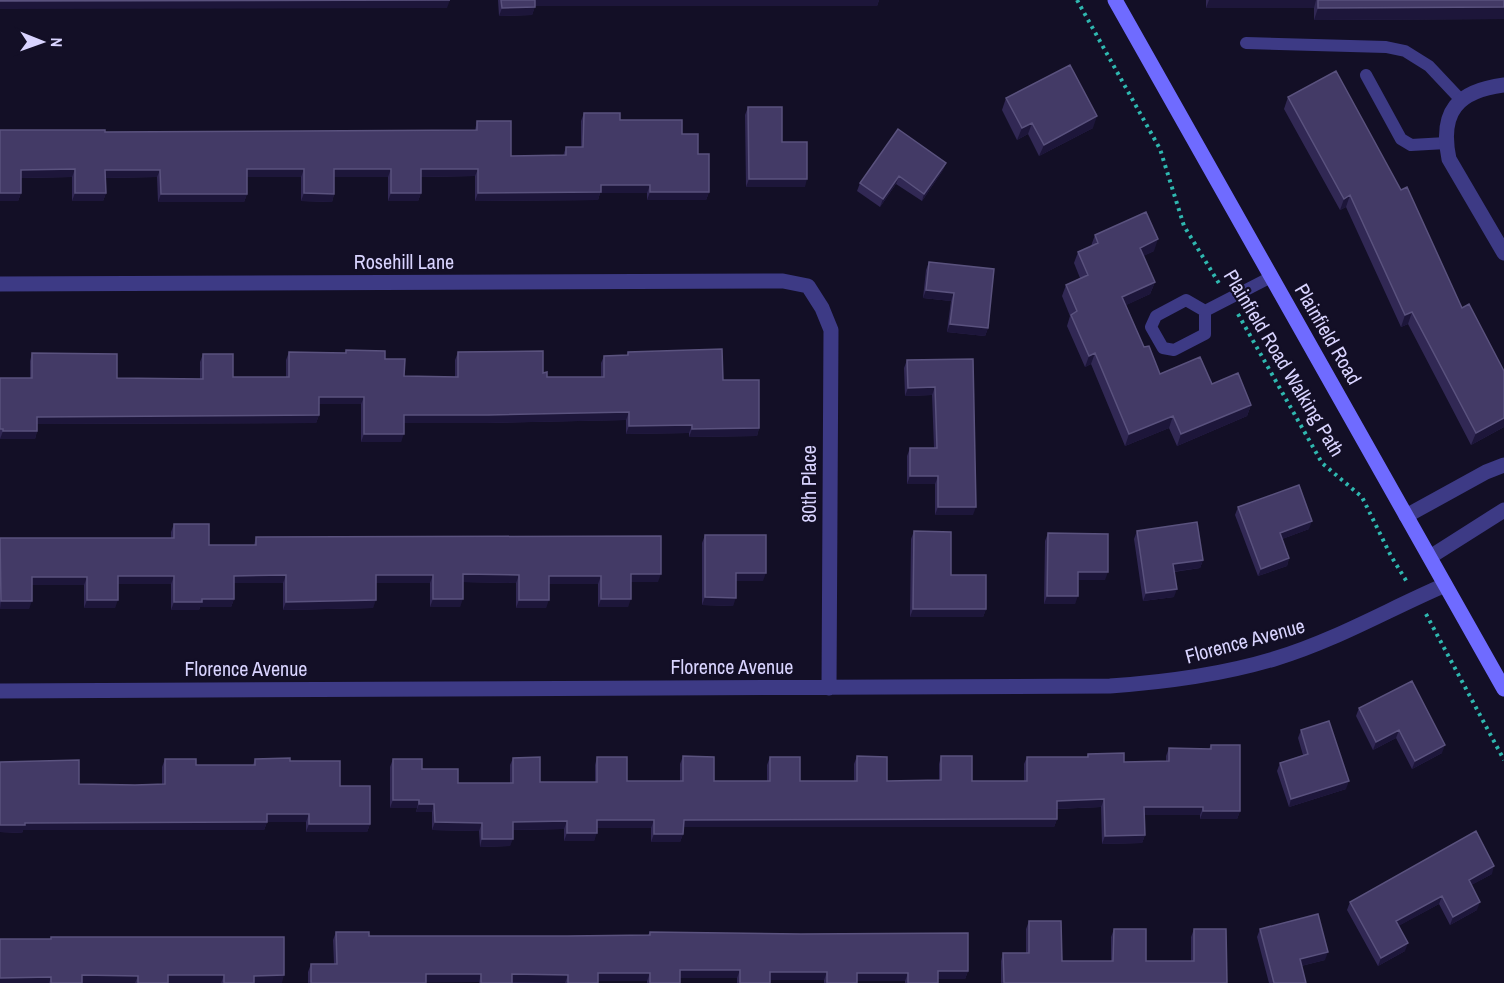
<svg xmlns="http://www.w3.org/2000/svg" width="1504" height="983" viewBox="0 0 1504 983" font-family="'Archivo Narrow',sans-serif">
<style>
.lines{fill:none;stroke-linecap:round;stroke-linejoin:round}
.path{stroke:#2fb8b0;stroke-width:4;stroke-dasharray:3 4.5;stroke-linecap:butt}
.service{stroke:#3d3a85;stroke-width:12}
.minor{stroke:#3d3a85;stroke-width:15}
.secondary{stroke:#6f6bff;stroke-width:15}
.wall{fill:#312854}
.shaded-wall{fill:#1d163a}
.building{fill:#433a66;stroke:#5a527e;stroke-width:1.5}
.labels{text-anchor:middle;stroke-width:4.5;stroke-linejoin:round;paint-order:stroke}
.street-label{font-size:20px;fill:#d9d4ff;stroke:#130f26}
</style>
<rect width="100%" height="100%" fill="#130f26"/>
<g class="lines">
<!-- path -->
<path class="path" d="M 1077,0 L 1160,149 L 1184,226 L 1220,285
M 1238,314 L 1322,463 L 1362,497 L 1391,556 L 1407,582
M 1426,614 L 1504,760"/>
<!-- service -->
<path class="service" d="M 1246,43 L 1386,47 L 1405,51 L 1429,66 L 1461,100
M 1366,75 L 1401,139 L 1411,145 L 1446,143
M 1205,311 L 1186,300 L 1156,316 L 1151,327 L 1163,348 L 1174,350 L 1205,334 L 1205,311 L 1271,277"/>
<!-- minor -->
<path class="minor" d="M 1504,85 C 1458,91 1439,111 1449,159 L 1504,253
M 0,284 L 783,281 L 808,286 L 822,308 L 831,330 L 829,688
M 1406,516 L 1486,472 L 1504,465
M 1430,557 L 1504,510
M 0,691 L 1110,686 C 1167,682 1222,675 1277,658 C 1336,640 1389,609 1445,585"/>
<!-- secondary -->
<path class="secondary" d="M 1115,0 L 1504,689"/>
</g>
<!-- wall -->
<path class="wall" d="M 498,0 L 879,0 L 877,6 L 535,6 L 532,15 L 499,16 Z
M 1206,0 L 1504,0 L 1504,19 L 1314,20 L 1314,8 L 1206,8 Z
M 1288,97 L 1462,308 L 1504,371 L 1504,427 L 1471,445 L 1408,324 L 1401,327 L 1346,207 L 1340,210 L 1284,109 Z
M 1006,98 L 1093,128 L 1039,156 L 1028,134 L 1017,140 L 1002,110 Z
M 748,107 L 782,142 L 805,187 L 746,187 L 745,115 Z
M 584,113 L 620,120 L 682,134 L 698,154 L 709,192 L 706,200 L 647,200 L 647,193 L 600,193 L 598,200 L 475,201 L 475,176 L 421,177 L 421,193 L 418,201 L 388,201 L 388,177 L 334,177 L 334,194 L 332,202 L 301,201 L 301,177 L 247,177 L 247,194 L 244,202 L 158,202 L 157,177 L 105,178 L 106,193 L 103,201 L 72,201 L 72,177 L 21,178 L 21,193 L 18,201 L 0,201 L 0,130 L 105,132 L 475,130 L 477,121 L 511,156 L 563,156 L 566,147 L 581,147 L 581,121 Z
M 946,163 L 943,170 L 922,201 L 896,184 L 880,207 L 857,191 L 860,183 Z
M 1095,235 L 1154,251 L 1143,256 L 1155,282 L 1150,294 L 1126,305 L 1144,347 L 1160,374 L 1212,384 L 1251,405 L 1247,416 L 1177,446 L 1169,428 L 1125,446 L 1091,364 L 1085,367 L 1067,326 L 1070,316 L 1062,296 L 1066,285 L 1080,278 L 1074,263 L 1078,252 L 1091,246 Z
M 929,262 L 988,328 L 985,336 L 947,332 L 951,301 L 923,298 L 926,270 Z
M 346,350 L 385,359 L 404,376 L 455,377 L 455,360 L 458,352 L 543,373 L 547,377 L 601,377 L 601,363 L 604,356 L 627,355 L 628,352 L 723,380 L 759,428 L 757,436 L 689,437 L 689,433 L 626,434 L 626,420 L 485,423 L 404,423 L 401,442 L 361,442 L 361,404 L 319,404 L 319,415 L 316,423 L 37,424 L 37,431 L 35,439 L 0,439 L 0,378 L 30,378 L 30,361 L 32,353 L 117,378 L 200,379 L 200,362 L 203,354 L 233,377 L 286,377 L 286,360 L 289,352 L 345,353 Z
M 973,359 L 973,515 L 935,515 L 935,484 L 907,484 L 907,456 L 910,448 L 934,448 L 932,395 L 905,396 L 904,368 L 907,360 Z
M 1238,507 L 1309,529 L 1282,539 L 1289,558 L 1287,566 L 1258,576 L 1235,515 Z
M 174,524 L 209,545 L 254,545 L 256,537 L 658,582 L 631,582 L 628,607 L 598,607 L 598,584 L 549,584 L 546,608 L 516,608 L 516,583 L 463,582 L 460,607 L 430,607 L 430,583 L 376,583 L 373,608 L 283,610 L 283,583 L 234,583 L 234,599 L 231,607 L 200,607 L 199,610 L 171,610 L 171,584 L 118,584 L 115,608 L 84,608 L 84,585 L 32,585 L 29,609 L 0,609 L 0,538 L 171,538 L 171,532 Z
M 914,531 L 951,575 L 986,609 L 983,617 L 910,617 L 911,539 Z
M 1137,531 L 1203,560 L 1200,568 L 1174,572 L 1174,597 L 1143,601 L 1134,539 Z
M 1048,533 L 1105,580 L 1078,580 L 1075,604 L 1044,604 L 1045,541 Z
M 705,535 L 763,581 L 736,581 L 733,606 L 702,605 L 702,543 Z
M 1359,708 L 1442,753 L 1412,769 L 1396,738 L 1373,750 L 1356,716 Z
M 1301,730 L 1346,789 L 1289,807 L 1277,771 L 1280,763 L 1303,755 L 1298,738 Z
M 1211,745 L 1240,811 L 1237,819 L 1200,819 L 1200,815 L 1145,815 L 1145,835 L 1142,843 L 1102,844 L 1101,807 L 1057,809 L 1057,819 L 1054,827 L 683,827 L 683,834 L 680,842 L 651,842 L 651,828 L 597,828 L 594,841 L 564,841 L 564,829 L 513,830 L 510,846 L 480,847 L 479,831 L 432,830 L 432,812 L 416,812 L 417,808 L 390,808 L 390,767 L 393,759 L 422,769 L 458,783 L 510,783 L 510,765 L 513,758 L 540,782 L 595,782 L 595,765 L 597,757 L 627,781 L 680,781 L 680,764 L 683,756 L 714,781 L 767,781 L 767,765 L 770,757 L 800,781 L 854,781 L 854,764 L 857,756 L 887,781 L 939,780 L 939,764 L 941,756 L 972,781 L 1024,781 L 1024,764 L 1027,757 L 1087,757 L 1088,754 L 1124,762 L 1166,761 L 1166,756 L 1169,748 L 1209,749 Z
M 165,759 L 196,765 L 253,765 L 255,759 L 290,761 L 340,786 L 370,824 L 367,832 L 306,832 L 306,822 L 267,822 L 264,830 L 23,830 L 22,833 L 0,832 L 0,762 L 79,784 L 135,785 L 162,784 L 162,767 Z
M 1492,874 L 1471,885 L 1477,910 L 1450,925 L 1439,904 L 1398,926 L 1405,951 L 1378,966 L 1347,910 L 1350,902 Z
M 1029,921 L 1062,961 L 1111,961 L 1111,937 L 1114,929 L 1146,961 L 1191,961 L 1191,937 L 1194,929 L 1227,983 L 1001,983 L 1001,961 L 1003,953 L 1026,953 L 1026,929 Z
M 1260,929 L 1325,960 L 1301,966 L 1306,983 L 1269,983 L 1257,937 Z
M 336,932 L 369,936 L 568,936 L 648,935 L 650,932 L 968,971 L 965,979 L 938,979 L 938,983 L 905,983 L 905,981 L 857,981 L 857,983 L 824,983 L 824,980 L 770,980 L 770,983 L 737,983 L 737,978 L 680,978 L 680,983 L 647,983 L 647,981 L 598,981 L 598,983 L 479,983 L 479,982 L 308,983 L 308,972 L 311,964 L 334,964 L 333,940 Z
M 51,937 L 282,983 L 0,983 L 50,939 Z"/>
<!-- shaded-wall -->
<path class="shaded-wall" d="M 450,0 L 447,8 L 0,9 L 0,1 Z
M 534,0 L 879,0 L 877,6 L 532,6 Z
M 1209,0 L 1316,0 L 1314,8 L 1206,8 Z
M 535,7 L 532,15 L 499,16 L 502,8 Z
M 1504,7 L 1504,19 L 1314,20 L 1318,8 Z
M 1097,116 L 1093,128 L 1039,156 L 1044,145 Z
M 1032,123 L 1028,134 L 1017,140 L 1022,128 Z
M 946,163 L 943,170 L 922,201 L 924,194 Z
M 75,169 L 72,177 L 18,178 L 21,170 Z
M 247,169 L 304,169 L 301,177 L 244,177 Z
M 334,169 L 391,169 L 388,177 L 332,177 Z
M 421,169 L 478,169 L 475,176 L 418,177 Z
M 105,170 L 160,170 L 157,177 L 102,178 Z
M 899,176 L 896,184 L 880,207 L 883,199 Z
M 749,179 L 807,179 L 805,187 L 746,187 Z
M 601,185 L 650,185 L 647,193 L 600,193 L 598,200 L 475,201 L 478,193 Z
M 650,192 L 709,192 L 706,200 L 647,200 Z
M 0,193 L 21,193 L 18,201 L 0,201 Z
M 75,193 L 106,193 L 103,201 L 72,201 Z
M 304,193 L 334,194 L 332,202 L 301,201 Z
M 391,193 L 421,193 L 418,201 L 388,201 Z
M 161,194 L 247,194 L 244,202 L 158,202 Z
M 1350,195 L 1346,207 L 1340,210 L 1344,199 Z
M 1158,239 L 1154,251 L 1136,260 L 1140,248 Z
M 1155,282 L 1150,294 L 1118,309 L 1122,297 Z
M 926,290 L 954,293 L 951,301 L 923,298 Z
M 1412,312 L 1408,324 L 1401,327 L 1405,315 Z
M 950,324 L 988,328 L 985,336 L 947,332 Z
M 1095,353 L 1091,364 L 1085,367 L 1089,356 Z
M 935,387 L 932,395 L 905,396 L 908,388 Z
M 319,397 L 364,397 L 361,404 L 316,404 Z
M 1251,405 L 1247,416 L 1177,446 L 1181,434 Z
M 629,412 L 626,420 L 485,423 L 401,423 L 404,415 Z
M 319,415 L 316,423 L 34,424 L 37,417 Z
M 1173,416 L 1169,428 L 1125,446 L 1129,434 Z
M 1504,418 L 1504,427 L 1471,445 L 1476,433 Z
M 692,425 L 689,433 L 626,434 L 629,426 Z
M 759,428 L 757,436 L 689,437 L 692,429 Z
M 3,431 L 37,431 L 35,439 L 0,439 Z
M 364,434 L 404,434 L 401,442 L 361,442 Z
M 910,476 L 938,476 L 935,484 L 907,484 Z
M 938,507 L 976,507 L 973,515 L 935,515 Z
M 1312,521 L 1309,529 L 1277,541 L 1280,533 Z
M 1289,558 L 1287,566 L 1258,576 L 1261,569 Z
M 1203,560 L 1200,568 L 1170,572 L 1173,564 Z
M 1078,572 L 1108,572 L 1105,580 L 1075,580 Z
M 736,573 L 766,573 L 763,581 L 733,581 Z
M 463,574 L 519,575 L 516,583 L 460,582 Z
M 631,574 L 661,574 L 658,582 L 628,582 Z
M 286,575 L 283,583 L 231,583 L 234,576 Z
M 376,575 L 433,575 L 430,583 L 373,583 Z
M 118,576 L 174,576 L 171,584 L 115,584 Z
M 549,576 L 601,576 L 598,584 L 547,584 Z
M 32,577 L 87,577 L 84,585 L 29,585 Z
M 1177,589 L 1174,597 L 1143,601 L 1146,593 Z
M 1047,596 L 1078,596 L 1075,604 L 1044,604 Z
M 705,597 L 736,598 L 733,606 L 702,605 Z
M 202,599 L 234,599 L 231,607 L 200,607 L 199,610 L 171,610 L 174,602 Z
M 433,599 L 463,599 L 460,607 L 430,607 Z
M 601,599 L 631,599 L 628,607 L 598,607 Z
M 87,600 L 118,600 L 115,608 L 84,608 Z
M 376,600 L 373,608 L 283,610 L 286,602 Z
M 519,600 L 549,600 L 546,608 L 516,608 Z
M 1,601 L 32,601 L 29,609 L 0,609 Z
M 913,609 L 986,609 L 983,617 L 910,617 Z
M 1399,730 L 1396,738 L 1373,750 L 1376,742 Z
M 1445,745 L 1442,753 L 1412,769 L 1415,761 Z
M 1349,781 L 1346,789 L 1289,807 L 1291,799 Z
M 1104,799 L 1101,807 L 1054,809 L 1057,801 Z
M 393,800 L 419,800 L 417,808 L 390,808 Z
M 419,804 L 434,804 L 432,812 L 416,812 Z
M 1144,807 L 1203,807 L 1200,815 L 1142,815 Z
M 1203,811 L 1240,811 L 1237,819 L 1200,819 Z
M 267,814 L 309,814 L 306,822 L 267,822 L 264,830 L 23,830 L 22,833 L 0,832 L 0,825 L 25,823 Z
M 1057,819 L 1054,827 L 681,827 L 684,820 Z
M 597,820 L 654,820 L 651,828 L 594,828 Z
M 567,821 L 564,829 L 510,830 L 513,822 Z
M 435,822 L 482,823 L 479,831 L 432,830 Z
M 309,824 L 370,824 L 367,832 L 306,832 Z
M 567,833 L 597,833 L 594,841 L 564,841 Z
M 654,834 L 683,834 L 680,842 L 651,842 Z
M 1145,835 L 1142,843 L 1102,844 L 1105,836 Z
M 482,839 L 513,839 L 510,846 L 480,847 Z
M 1494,866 L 1492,874 L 1466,888 L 1469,880 Z
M 1442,896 L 1439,904 L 1393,929 L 1396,921 Z
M 1480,902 L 1477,910 L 1450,925 L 1453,917 Z
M 1408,943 L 1405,951 L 1378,966 L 1381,958 Z
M 1328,952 L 1325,960 L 1297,967 L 1300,959 Z
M 680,970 L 740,970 L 737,978 L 677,978 Z
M 938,971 L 968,971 L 965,979 L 935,979 Z
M 770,972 L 827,972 L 824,980 L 767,980 Z
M 598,973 L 650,973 L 647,981 L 595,981 Z
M 857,973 L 908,973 L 905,981 L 854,981 Z
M 426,974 L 481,974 L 479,982 L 424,982 Z
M 512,974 L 568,975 L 565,983 L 509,982 Z
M 82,975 L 138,976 L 135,983 L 79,983 Z
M 168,975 L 224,975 L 221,983 L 166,983 Z
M 284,975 L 282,983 L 252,983 L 254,976 Z
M 51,977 L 49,983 L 0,983 L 0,978 Z"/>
<!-- building -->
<path class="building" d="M 0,0 L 450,0 L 0,1 Z
M 501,0 L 535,0 L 535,7 L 502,8 Z
M 1318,0 L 1504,0 L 1504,7 L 1318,8 Z
M 1070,65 L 1097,116 L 1044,145 L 1032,123 L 1022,128 L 1006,98 Z
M 1336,71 L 1401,190 L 1407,187 L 1462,308 L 1469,304 L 1504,371 L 1504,418 L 1476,433 L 1412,312 L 1405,315 L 1350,195 L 1344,199 L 1288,97 Z
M 748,107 L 782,107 L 782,142 L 807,142 L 807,179 L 749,179 Z
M 584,113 L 620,113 L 620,120 L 682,120 L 682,134 L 698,134 L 698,154 L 709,154 L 709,192 L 650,192 L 650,185 L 601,185 L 601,192 L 478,193 L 478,169 L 421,169 L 421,193 L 391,193 L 391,169 L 334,169 L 334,194 L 304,193 L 304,169 L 247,169 L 247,194 L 161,194 L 160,170 L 105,170 L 106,193 L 75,193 L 75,169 L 21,170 L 21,193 L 0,193 L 0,130 L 105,130 L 105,132 L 477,130 L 477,121 L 511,121 L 511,156 L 566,155 L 566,147 L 583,147 Z
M 898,129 L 946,163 L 924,194 L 899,176 L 883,199 L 860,183 Z
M 1146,212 L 1158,239 L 1140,248 L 1155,282 L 1122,297 L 1144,347 L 1149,346 L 1160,374 L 1200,357 L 1212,384 L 1238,373 L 1251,405 L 1181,434 L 1173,416 L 1129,434 L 1095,353 L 1089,356 L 1071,315 L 1077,311 L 1066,285 L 1088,275 L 1078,252 L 1098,243 L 1095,235 Z
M 929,262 L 994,269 L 988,328 L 950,324 L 954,293 L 926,290 Z
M 722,349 L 723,380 L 759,380 L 759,428 L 692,429 L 692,425 L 629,426 L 629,412 L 488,415 L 404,415 L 404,434 L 364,434 L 364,397 L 319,397 L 319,415 L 37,417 L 37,431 L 3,431 L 3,429 L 0,429 L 0,378 L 32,378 L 32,353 L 117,354 L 117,378 L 203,379 L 203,354 L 233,354 L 233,377 L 289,377 L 289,352 L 346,353 L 346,350 L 385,351 L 385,359 L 405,359 L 404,376 L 458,377 L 458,352 L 543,351 L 543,373 L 547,372 L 547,377 L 604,377 L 604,356 L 628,355 L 628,352 Z
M 973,359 L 976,507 L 938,507 L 938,476 L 910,476 L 910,448 L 937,448 L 935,387 L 908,388 L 907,360 Z
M 1299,485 L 1312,521 L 1280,533 L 1289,558 L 1261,569 L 1238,507 Z
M 1197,522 L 1203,560 L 1173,564 L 1177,589 L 1146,593 L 1137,531 Z
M 174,524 L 209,524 L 209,545 L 256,545 L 256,537 L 661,536 L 661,574 L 631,574 L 631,599 L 601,599 L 601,576 L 549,576 L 549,600 L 519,600 L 519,575 L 463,574 L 463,599 L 433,599 L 433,575 L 376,575 L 376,600 L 286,602 L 286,575 L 234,576 L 234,599 L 202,599 L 202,602 L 174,602 L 174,576 L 118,576 L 118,600 L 87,600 L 87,577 L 32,577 L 32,601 L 1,601 L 0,538 L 174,538 Z
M 914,531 L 951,532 L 951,575 L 986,575 L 986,609 L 913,609 Z
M 1048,533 L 1108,534 L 1108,572 L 1078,572 L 1078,596 L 1047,596 Z
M 705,535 L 766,535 L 766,573 L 736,573 L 736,598 L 705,597 Z
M 1412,681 L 1445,745 L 1415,761 L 1399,730 L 1376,742 L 1359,708 Z
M 1329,721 L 1349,781 L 1291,799 L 1280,763 L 1308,754 L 1301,730 Z
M 1211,745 L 1240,745 L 1240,811 L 1203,811 L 1203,807 L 1144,807 L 1145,835 L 1105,836 L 1104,799 L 1057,801 L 1057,819 L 684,820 L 683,834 L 654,834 L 654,820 L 597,820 L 597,833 L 567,833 L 567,821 L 513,822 L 513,839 L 482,839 L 482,823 L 435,822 L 434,804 L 419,804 L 419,800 L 393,800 L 393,759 L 422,759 L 422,769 L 458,769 L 458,783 L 513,783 L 513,758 L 540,757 L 540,782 L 597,782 L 597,757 L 627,757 L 627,781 L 683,781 L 683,756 L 714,757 L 714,781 L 770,781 L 770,757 L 800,757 L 800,781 L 857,781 L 857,756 L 887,757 L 887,781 L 941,780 L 941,756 L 972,756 L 972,781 L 1027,781 L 1027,757 L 1088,757 L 1088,754 L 1124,753 L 1124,762 L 1169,761 L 1169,748 L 1211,749 Z
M 290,758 L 290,761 L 340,761 L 340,786 L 370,786 L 370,824 L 309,824 L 309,814 L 267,814 L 267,822 L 25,823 L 25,825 L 0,825 L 0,762 L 79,760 L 79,784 L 135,785 L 165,784 L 165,759 L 196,759 L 196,765 L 255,765 L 255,759 Z
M 1476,831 L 1494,866 L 1469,880 L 1480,902 L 1453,917 L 1442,896 L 1396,921 L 1408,943 L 1381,958 L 1350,902 Z
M 1318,914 L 1328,952 L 1300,959 L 1306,983 L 1274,983 L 1260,929 Z
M 1029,921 L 1061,921 L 1062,961 L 1113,961 L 1114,929 L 1146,929 L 1146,961 L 1194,961 L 1194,929 L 1226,929 L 1227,983 L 1004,983 L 1003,953 L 1029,953 Z
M 336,932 L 369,932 L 369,936 L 568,936 L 650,935 L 650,932 L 801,934 L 968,933 L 968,971 L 938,971 L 938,983 L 908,983 L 908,973 L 857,973 L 857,983 L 827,983 L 827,972 L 770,972 L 770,983 L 740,983 L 740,970 L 680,970 L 680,983 L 650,983 L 650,973 L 598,973 L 598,983 L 568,983 L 568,975 L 512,974 L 512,983 L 481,983 L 481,974 L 426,974 L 426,983 L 311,983 L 311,964 L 337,964 Z
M 51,937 L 284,937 L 284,975 L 254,976 L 254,983 L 224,983 L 224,975 L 168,975 L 168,983 L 138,983 L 138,976 L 82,975 L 82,983 L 51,983 L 51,977 L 0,978 L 0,939 L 51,939 Z"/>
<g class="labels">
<!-- street labels -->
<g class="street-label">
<text x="404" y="269">Rosehill Lane</text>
<text transform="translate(1328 334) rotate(60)" y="7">Plainfield Road</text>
<text transform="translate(1284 363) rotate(59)" y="7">Plainfield Road Walking Path</text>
<text transform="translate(809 484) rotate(-90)" y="7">80th Place</text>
<text transform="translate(1245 641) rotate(-15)" y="7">Florence Avenue</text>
<text x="732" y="674">Florence Avenue</text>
<text x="246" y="676">Florence Avenue</text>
</g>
</g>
<!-- north arrow -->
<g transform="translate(42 42) rotate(91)" stroke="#130f26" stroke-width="4.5" paint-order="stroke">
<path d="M0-4.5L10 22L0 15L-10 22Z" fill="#d9d4ff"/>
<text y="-9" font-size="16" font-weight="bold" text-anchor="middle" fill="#d9d4ff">N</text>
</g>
</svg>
